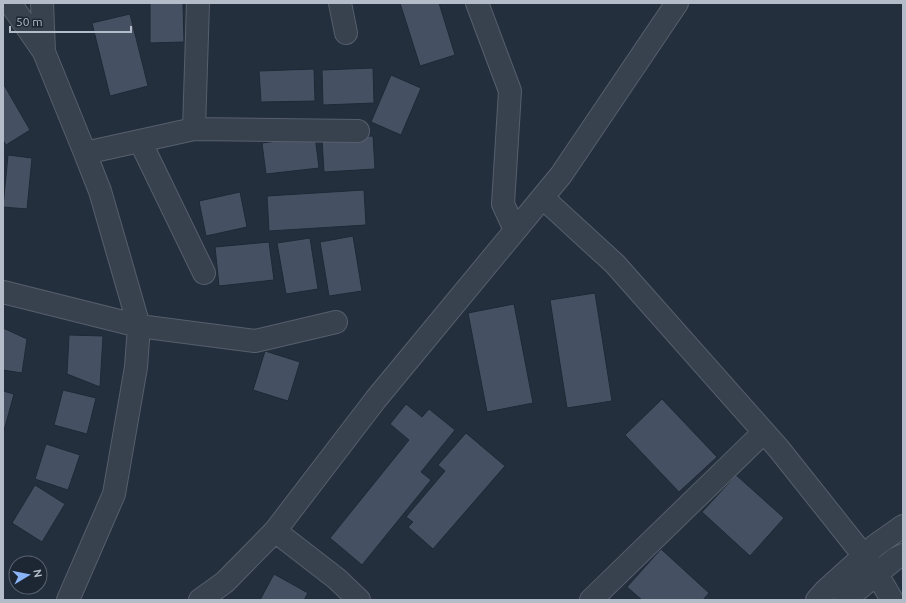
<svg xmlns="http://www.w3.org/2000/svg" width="906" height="603" viewBox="0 0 906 603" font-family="Ubuntu,sans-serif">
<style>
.building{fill:#455162;stroke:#1f2835}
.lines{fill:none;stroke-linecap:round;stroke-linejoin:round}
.minor-casing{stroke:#565f6c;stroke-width:24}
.minor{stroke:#38414e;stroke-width:22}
</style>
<rect width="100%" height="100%" fill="#242f3e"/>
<!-- building -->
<path class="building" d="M 150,3 L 183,3 L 184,42 L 150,43 Z
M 400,3 L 439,3 L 455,55 L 420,66 Z
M 130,14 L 148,86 L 110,96 L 92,23 Z
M 373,68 L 374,103 L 323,105 L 322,70 Z
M 314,69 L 315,101 L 261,102 L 259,71 Z
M 391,75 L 421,88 L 401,135 L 371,122 Z
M 4,85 L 30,130 L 6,145 L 3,140 L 3,86 Z
M 315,136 L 319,168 L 266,174 L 262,143 Z
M 373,136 L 375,169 L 324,172 L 322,139 Z
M 8,155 L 32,158 L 27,209 L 3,207 Z
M 364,190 L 366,225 L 269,231 L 267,196 Z
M 240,192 L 247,227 L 206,236 L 199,201 Z
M 353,236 L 362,291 L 329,296 L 320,242 Z
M 310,238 L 318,289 L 286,294 L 277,243 Z
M 269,242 L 274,280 L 219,286 L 215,247 Z
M 595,293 L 612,401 L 567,408 L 550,300 Z
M 514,304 L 533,403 L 487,412 L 468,313 Z
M 3,328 L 27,339 L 22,373 L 3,370 Z
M 69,335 L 103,336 L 100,387 L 67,374 Z
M 265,351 L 300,362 L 288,401 L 253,390 Z
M 63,390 L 96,398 L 87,434 L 54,425 Z
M 3,391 L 14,394 L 3,434 Z
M 662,399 L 717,457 L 679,492 L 625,435 Z
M 406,404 L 422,417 L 429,409 L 455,430 L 421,472 L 431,480 L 362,565 L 330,538 L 409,440 L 390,424 Z
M 466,433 L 505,466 L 433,549 L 408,527 L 413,522 L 406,517 L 445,471 L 438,465 Z
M 46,444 L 80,455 L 68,490 L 35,479 Z
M 736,475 L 784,518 L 750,556 L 702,512 Z
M 35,485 L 65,504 L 42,542 L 12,523 Z
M 661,549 L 709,593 L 703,600 L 642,600 L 627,587 Z
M 274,574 L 308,593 L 304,600 L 260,600 Z"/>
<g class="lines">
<defs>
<path id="minor" d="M 10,3 L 44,52 L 85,153 L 100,191 L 139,326 L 136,367 L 114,494 L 68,600
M 42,3 L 44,52
M 340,3 L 346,33
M 477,3 L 510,91 L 503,204 L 515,230
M 194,129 L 198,3
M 140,141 L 204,273
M 85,153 L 194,129 L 358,131
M 543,198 L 615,264 L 779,449 L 864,556 L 877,574 L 892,600
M 3,292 L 139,326 L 255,341 L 336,322
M 275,531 L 337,579 L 359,600
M 200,600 L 225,582 L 275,531 L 376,399 L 561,175 L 677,3
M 591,600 L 764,432
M 817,600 L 825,591 L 876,545 L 903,526
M 845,600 L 895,559 L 903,555"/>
</defs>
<!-- minor casing -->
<use href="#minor" class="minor-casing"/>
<!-- minor -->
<use href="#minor" class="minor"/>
</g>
<!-- border -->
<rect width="906" height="603" fill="none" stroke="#b4bcc9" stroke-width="8"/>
<!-- north arrow -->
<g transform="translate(28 575) rotate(80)"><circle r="19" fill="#1d2633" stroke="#59626f"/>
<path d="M0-3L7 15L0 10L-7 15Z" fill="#8ab4f8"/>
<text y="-6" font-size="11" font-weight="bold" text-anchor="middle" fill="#b4bcc9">N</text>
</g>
<!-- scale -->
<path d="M10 26v6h121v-6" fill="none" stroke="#b4bcc9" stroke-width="2"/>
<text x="16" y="26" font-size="12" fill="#b4bcc9" stroke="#1d2633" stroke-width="3" paint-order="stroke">50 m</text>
</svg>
